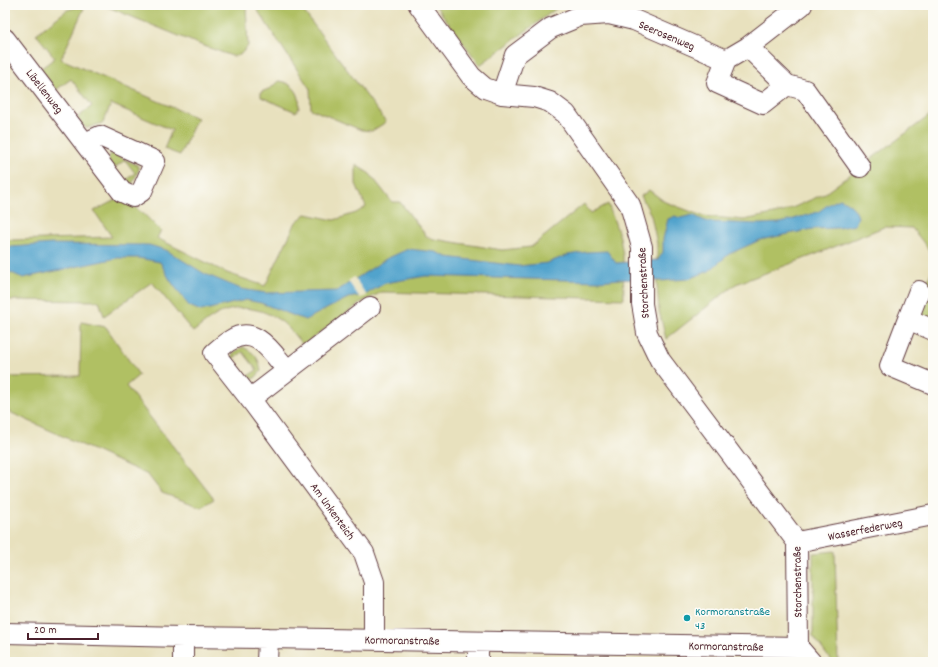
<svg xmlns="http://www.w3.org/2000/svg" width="938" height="667" viewBox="0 0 938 667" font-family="Dekko,sans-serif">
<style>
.green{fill:#b0c063;stroke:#7d7047}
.water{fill:#51a3cc;stroke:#4e617c}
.pier{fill:#e8e1be}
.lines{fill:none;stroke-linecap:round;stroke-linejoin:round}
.stream{stroke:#51a3cc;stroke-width:7}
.street-casing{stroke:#623c41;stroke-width:22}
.street{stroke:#fff;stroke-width:20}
.culture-dot{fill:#0f9aa8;stroke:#fdfcf7;stroke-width:1.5}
.labels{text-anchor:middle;stroke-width:3;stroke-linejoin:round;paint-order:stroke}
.street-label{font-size:12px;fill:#4a1f2b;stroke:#fdfcf7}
.culture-label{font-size:12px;fill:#0d838f;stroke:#fdfcf7;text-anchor:start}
</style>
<rect width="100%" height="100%" fill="#fdfcf7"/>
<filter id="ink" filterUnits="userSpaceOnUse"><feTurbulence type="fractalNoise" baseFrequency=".025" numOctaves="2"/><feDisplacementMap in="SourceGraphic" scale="8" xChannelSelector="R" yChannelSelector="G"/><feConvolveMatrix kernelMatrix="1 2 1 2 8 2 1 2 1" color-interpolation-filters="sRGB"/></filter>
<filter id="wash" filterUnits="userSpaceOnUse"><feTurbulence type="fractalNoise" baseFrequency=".012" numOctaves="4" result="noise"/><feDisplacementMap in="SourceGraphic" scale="16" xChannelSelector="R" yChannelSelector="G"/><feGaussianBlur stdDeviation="0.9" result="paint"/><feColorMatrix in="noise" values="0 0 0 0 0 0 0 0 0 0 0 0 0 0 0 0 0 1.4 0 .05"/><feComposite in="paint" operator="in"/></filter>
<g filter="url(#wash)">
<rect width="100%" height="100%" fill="#e8e1be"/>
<!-- green -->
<path class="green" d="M 103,5 L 246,5 L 248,46 L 240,55 L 232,56 L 201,45 Z
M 255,5 L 299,5 L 386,122 L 372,131 L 361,130 L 311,109 L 310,89 L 256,8 Z
M 435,5 L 555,5 L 557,8 L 480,65 Z
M 77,7 L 84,8 L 61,59 L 197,118 L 180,155 L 164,149 L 172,130 L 111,104 L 103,123 L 87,128 L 83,126 L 77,118 L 92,106 L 71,79 L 56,90 L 40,69 L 55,58 L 36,34 L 67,10 Z
M 278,81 C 286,81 295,87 298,95 C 300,99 299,104 299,108 L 296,112 L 261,97 L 261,92 L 271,88 Z
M 933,113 L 933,255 L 912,228 L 884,227 L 814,255 L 736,284 L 666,339 L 659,311 L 657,285 L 657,244 L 651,215 L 641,196 L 649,190 L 665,202 L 703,216 L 744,220 L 783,212 L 824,194 Z
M 112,153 L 137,165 L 139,169 L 132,184 L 127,185 L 123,182 L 135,173 L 125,160 L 113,169 L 108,158 Z
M 356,165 L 370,174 L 392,202 L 400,202 L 428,238 L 502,250 L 531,247 L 584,204 L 591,213 L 608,204 L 620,237 L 623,255 L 624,299 L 382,292 L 362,302 L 303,345 C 296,338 290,328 282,322 C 262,307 235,303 213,317 C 206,321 200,327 193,332 L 152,282 L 104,316 L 99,301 L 5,300 L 5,239 L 11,240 L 112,237 L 94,211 L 121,197 L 145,215 L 161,231 L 157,238 L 227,273 L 265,286 L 296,222 L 306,214 L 334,220 L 356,213 L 366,207 L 356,184 Z
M 933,268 L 933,321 L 919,315 L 921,296 Z
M 81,322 L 106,327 L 139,375 L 126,386 L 214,499 L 201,507 L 162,493 L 148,475 L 5,410 L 5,377 L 80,376 Z
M 243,347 C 255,353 259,358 261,371 L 255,378 L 247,380 L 245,378 L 257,370 L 243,352 L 232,359 L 233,353 Z
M 835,551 L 838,662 L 832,662 L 813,636 L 813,553 Z"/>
<!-- water -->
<path class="water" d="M 840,199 C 849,203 855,207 858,217 L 855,225 L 838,228 L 813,229 L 760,240 L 729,254 L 709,271 L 688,279 L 661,281 L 620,279 L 599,281 L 426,276 L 385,283 L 365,295 L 348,298 L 305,320 L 261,303 L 246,300 L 201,311 L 189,306 L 170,280 L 160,262 L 138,258 L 117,258 L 23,278 L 5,270 L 5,249 L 11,247 L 52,244 L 149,245 L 166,250 L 205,274 L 241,289 L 266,293 L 337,291 L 386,259 L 408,249 L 436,252 L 447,257 L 519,266 L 547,263 L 568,255 L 586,252 L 607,251 L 616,263 L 658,260 L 663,252 L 663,239 L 668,219 L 675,216 L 680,218 L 693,215 L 707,222 L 760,224 L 780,223 L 818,212 L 829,204 Z"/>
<!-- pier -->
<path class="pier" d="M 354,277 L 367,296 L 360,298 L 348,281 Z"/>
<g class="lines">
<!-- stream -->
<path class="stream" d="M 931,620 L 933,624"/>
</g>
</g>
<g filter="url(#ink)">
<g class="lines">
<defs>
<path id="street" d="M 419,5 L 471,76 L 485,88 L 502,94 L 534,97 L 550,102 L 566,114 L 630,205 L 642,247 L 642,304 L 647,333 L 660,360 L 797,542 L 798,647 L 811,662
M 5,39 L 122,192 L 133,197 L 142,191 L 155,161 L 100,136 L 85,143
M 748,47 L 787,85 L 763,104 L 717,83 L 726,60 Z
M 748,47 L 802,5
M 787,85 L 805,90 L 860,167
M 502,94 L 515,55 L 551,28 L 580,16 L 609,14 L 634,20 L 726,60
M 908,319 L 919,291
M 933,330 L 908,319 L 890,366 L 933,384
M 287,370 C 273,354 256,324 231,340 C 225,343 219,349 214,353 L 254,404 L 364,553 L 374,582 L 374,640
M 250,399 L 370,307
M 797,542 L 933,515
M 5,633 L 183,637 L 268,638 L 798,647
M 183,662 L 183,637
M 267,662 L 268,638
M 478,662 L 478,642"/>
</defs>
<!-- street casing -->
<use href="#street" class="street-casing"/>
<!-- street -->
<use href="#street" class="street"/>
</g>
</g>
<!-- markers -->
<circle class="culture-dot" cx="687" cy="618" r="4"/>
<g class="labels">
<!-- street labels -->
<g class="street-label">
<text transform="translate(667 35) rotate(23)" y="4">Seerosenweg</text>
<text transform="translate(45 91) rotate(52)" y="4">Libellenweg</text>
<text transform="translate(643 283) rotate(-93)" y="4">Storchenstraße</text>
<text transform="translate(333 511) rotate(54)" y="4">Am Unkenteich</text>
<text transform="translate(865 529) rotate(-11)" y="4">Wasserfederweg</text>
<text transform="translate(797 582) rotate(-91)" y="4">Storchenstraße</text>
<text transform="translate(402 640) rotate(1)" y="4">Kormoranstraße</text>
<text transform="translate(726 646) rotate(1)" y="4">Kormoranstraße</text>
</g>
<!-- culture labels -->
<g class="culture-label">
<text x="695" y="615">Kormoranstraße<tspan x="695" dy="14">43</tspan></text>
</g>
</g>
<!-- margin -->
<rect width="938" height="667" fill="none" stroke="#fdfcf7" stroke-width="20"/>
<!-- scale -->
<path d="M28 633v6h70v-6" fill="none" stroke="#4a1f2b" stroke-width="2"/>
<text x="34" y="633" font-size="12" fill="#4a1f2b" stroke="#fdfcf7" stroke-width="3" paint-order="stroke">20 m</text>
</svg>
